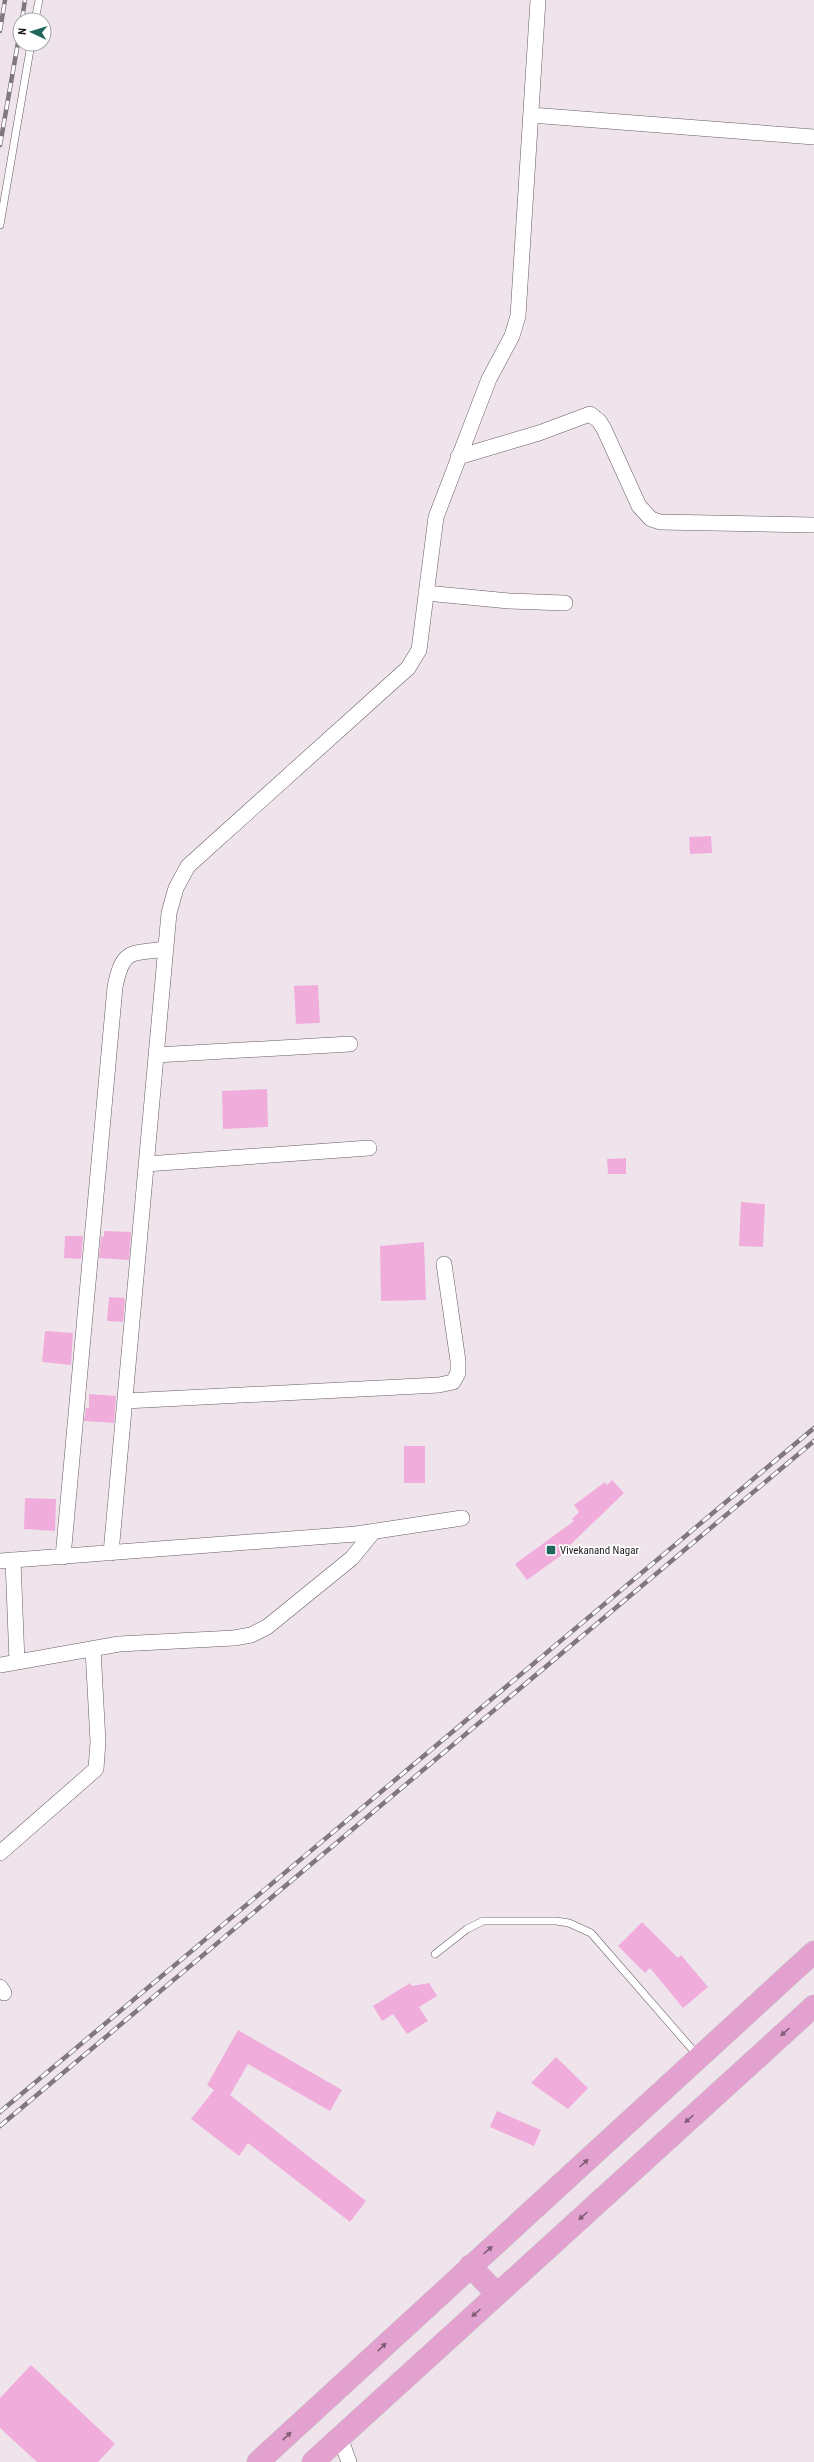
<svg xmlns="http://www.w3.org/2000/svg" width="814" height="2462" viewBox="0 0 814 2462" font-family="'Roboto Condensed',sans-serif">
<style>
.building{fill:#f0addc}
.lines{fill:none;stroke-linecap:round;stroke-linejoin:round}
.lane-casing{stroke:#665c62;stroke-width:8}
.street-casing{stroke:#665c62;stroke-width:16}
.highway-casing{stroke:#c9c8c9;stroke-width:23}
.lane{stroke:#fff;stroke-width:7}
.street{stroke:#fff;stroke-width:15}
.highway{stroke:#e3a1cf;stroke-width:22}
.rail-casing{stroke:#80787e;stroke-width:4.5}
.rail{stroke:#fff;stroke-width:3;stroke-dasharray:9;stroke-linecap:butt}
.oneway{fill:#815e76}
.poi-dot{fill:#1f675c;stroke:#fff;stroke-width:1.5}
.labels{text-anchor:middle;stroke-width:3.5;stroke-linejoin:round;paint-order:stroke}
.poi-label{font-size:11px;fill:#1f1b1e;stroke:#fff;text-anchor:start}
</style>
<rect width="100%" height="100%" fill="#f0e4ec"/>
<!-- building -->
<path class="building" d="M 711,836 L 712,853 L 690,854 L 689,837 Z
M 318,985 L 320,1023 L 296,1024 L 294,986 Z
M 267,1089 L 268,1127 L 223,1129 L 222,1091 Z
M 626,1158 L 626,1174 L 608,1174 L 607,1159 Z
M 741,1202 L 765,1204 L 763,1247 L 739,1246 Z
M 104,1231 L 131,1232 L 129,1260 L 99,1258 L 101,1236 L 104,1237 Z
M 65,1236 L 83,1236 L 81,1259 L 64,1258 Z
M 424,1242 L 426,1300 L 381,1301 L 380,1246 Z
M 109,1297 L 125,1298 L 123,1322 L 107,1321 Z
M 45,1331 L 73,1333 L 71,1365 L 42,1362 Z
M 89,1394 L 116,1396 L 114,1423 L 84,1421 L 86,1408 L 89,1408 Z
M 404,1446 L 425,1446 L 425,1483 L 404,1483 Z
M 612,1480 L 624,1493 L 568,1547 L 570,1549 L 527,1580 L 515,1564 L 574,1521 L 572,1519 L 579,1512 L 574,1505 L 605,1482 L 607,1485 Z
M 25,1498 L 56,1499 L 55,1531 L 24,1529 Z
M 642,1922 L 678,1958 L 681,1955 L 708,1987 L 683,2008 L 650,1968 L 645,1973 L 618,1946 Z
M 410,1983 L 412,1986 L 429,1983 L 437,1996 L 419,2007 L 428,2021 L 407,2034 L 393,2014 L 382,2021 L 373,2006 Z
M 238,2030 L 342,2090 L 330,2111 L 248,2064 L 230,2095 L 366,2201 L 350,2222 L 248,2143 L 239,2156 L 191,2119 L 214,2090 L 207,2085 Z
M 556,2057 L 588,2088 L 568,2109 L 531,2083 Z
M 497,2111 L 541,2130 L 534,2146 L 490,2127 Z
M 31,2365 L 115,2444 L 98,2462 L 37,2462 L 0,2428 L 0,2398 Z"/>
<g class="lines">
<defs>
<path id="lane" d="M 35,20 L 39,0
M 0,225 L 31,44
M 435,1954 L 467,1929 L 483,1921 L 556,1921 L 569,1923 L 591,1933 L 698,2056"/>
<path id="street" d="M 531,115 L 814,137
M 458,457 L 539,433 L 590,414 L 599,421 L 604,429 L 639,506 L 651,519 L 660,522 L 814,525
M 426,593 L 509,601 L 565,603
M 156,1055 L 350,1044
M 146,1164 L 369,1148
M 125,1401 L 439,1385 L 453,1382 L 458,1373 L 458,1361 L 444,1264
M 111,1553 L 169,913 L 176,888 L 188,866 L 408,668 L 419,650 L 436,517 L 489,379 L 512,336 L 518,316 L 538,0
M 63,1557 L 115,987 C 123,948 130,954 166,949
M 13,1560 L 17,1662
M 0,1561 L 356,1534 L 462,1518
M 0,1665 L 119,1644 L 234,1638 L 251,1635 L 267,1627 L 352,1558 L 374,1531
M 0,1853 L 96,1769 L 98,1742 L 93,1649
M 0,1987 L 4,1993
M 340,2437 L 349,2462"/>
<path id="highway" d="M 470,2266 L 497,2294
M 258,2462 L 814,1952
M 313,2462 L 814,2006"/>
</defs>
<!-- lane casing -->
<use href="#lane" class="lane-casing"/>
<!-- street casing -->
<use href="#street" class="street-casing"/>
<!-- highway casing -->
<use href="#highway" class="highway-casing"/>
<!-- lane -->
<use href="#lane" class="lane"/>
<!-- street -->
<use href="#street" class="street"/>
<!-- highway -->
<use href="#highway" class="highway"/>
<defs>
<path id="rail" d="M 22,20 L 25,0
M 0,31 L 5,0
M 0,145 L 20,31
M 0,2112 L 814,1428
M 0,2126 L 814,1441"/>
</defs>
<!-- rail casing -->
<use href="#rail" class="rail-casing"/>
<!-- rail -->
<use href="#rail" class="rail"/>
</g>
<!-- one-way arrows -->
<defs><path id="oneway-solid" d="M-6-.8H1V-3.2L6.5 0L1 3.2V.8H-6Z"/></defs>
<g class="oneway">
<use href="#oneway-solid" transform="translate(785 2032) rotate(138)"/>
<use href="#oneway-solid" transform="translate(689 2119) rotate(138)"/>
<use href="#oneway-solid" transform="translate(584 2163) rotate(-42)"/>
<use href="#oneway-solid" transform="translate(583 2216) rotate(138)"/>
<use href="#oneway-solid" transform="translate(488 2250) rotate(-42)"/>
<use href="#oneway-solid" transform="translate(476 2313) rotate(138)"/>
<use href="#oneway-solid" transform="translate(382 2347) rotate(-43)"/>
<use href="#oneway-solid" transform="translate(287 2436) rotate(-43)"/>
</g>
<!-- markers -->
<rect class="poi-dot" x="546" y="1545" width="10" height="10" rx="2"/>
<g class="labels">
<!-- poi labels -->
<g class="poi-label">
<text x="560" y="1554">Vivekanand Nagar</text>
</g>
</g>
<!-- north arrow -->
<g transform="translate(32 32) rotate(274)"><circle r="19" fill="#ffffff" stroke="#a5a4a5"/>
<path d="M0-3L7 15L0 10L-7 15Z" fill="#1f675c"/>
<text y="-6" font-size="11" font-weight="bold" text-anchor="middle" fill="#1f1b1e">N</text>
</g>
</svg>
